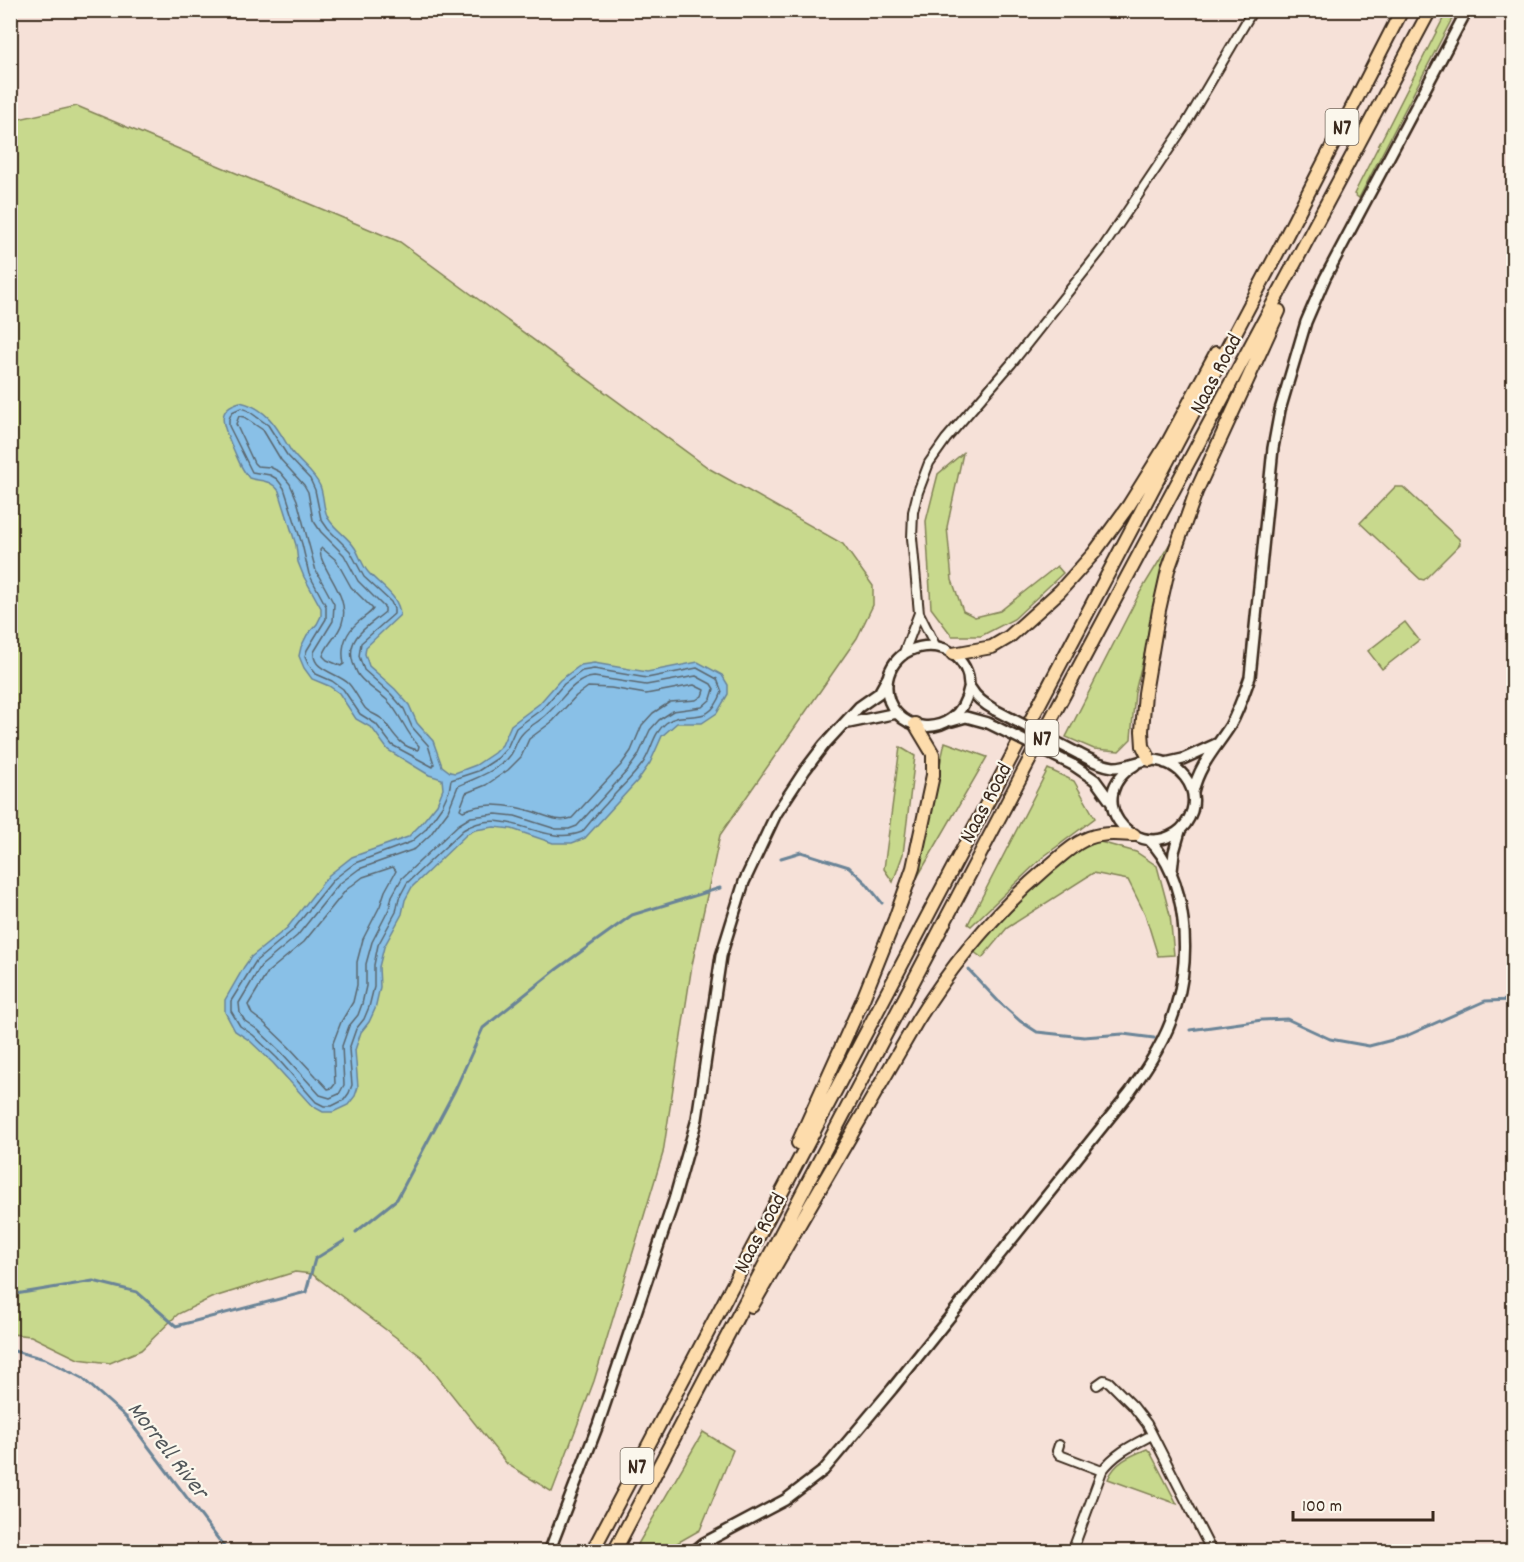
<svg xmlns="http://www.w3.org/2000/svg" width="1524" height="1562" viewBox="0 0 1524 1562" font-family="Dekko,sans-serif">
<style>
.green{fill:#c8d98d;stroke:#828256;stroke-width:1.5}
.water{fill:#89c0e7;stroke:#6a8497;stroke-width:1.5}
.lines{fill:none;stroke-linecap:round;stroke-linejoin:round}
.shore{stroke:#5a666e;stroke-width:1.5}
.stream{stroke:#6a8497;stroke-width:3}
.minor-casing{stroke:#3b2a1e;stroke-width:12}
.tertiary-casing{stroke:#3b2a1e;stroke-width:14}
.trunk-casing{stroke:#3b2a1e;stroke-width:16}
.minor{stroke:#fbf7ec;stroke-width:8}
.tertiary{stroke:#fbf7ec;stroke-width:9}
.trunk{stroke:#fddcac;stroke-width:12}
.tertiary-bridge-casing{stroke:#3b2a1e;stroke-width:14;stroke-linecap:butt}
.tertiary-bridge{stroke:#fbf7ec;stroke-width:9}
.labels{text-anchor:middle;stroke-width:4.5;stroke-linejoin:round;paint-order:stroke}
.shield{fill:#fbf7ec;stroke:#75685c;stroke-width:1.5}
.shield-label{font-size:21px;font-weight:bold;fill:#3b2a1e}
.street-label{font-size:22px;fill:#3b2a1e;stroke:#fbf7ec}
.water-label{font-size:24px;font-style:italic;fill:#52575a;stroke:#fbf7ec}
</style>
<rect width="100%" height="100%" fill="#f6e1d8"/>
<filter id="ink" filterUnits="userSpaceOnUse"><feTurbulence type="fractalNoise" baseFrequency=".0167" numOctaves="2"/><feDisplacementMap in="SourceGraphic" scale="12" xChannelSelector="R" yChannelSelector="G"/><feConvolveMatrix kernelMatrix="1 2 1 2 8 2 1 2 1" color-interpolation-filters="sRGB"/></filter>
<g filter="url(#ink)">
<!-- green -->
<path class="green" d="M 1447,11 L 1456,11 L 1359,198 L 1354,194 Z
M 77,106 L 400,242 L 710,469 L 843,544 L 873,586 L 873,605 L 857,638 L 720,835 L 692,965 L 663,1153 L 594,1381 L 552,1492 L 507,1464 L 422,1357 L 312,1274 L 295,1272 L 211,1298 L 178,1314 L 141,1350 L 110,1363 L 78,1359 L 31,1336 L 11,1334 L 10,121 Z
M 963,453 L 947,527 L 952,580 L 963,611 L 975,617 L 1000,611 L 1057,566 L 1063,573 L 1014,619 L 981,636 L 952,636 L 931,608 L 926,521 L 938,474 Z
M 1395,487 L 1403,487 L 1459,539 L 1460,544 L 1424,580 L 1420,579 L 1360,523 Z
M 1172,540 L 1135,692 L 1131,739 L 1119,751 L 1094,749 L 1066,737 L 1139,594 Z
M 1405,622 L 1419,640 L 1382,669 L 1368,651 Z
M 945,742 L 987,757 L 914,883 Z
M 900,747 L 915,756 L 903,854 L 893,882 L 884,869 Z
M 1048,769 L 1074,781 L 1095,818 L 1043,857 L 971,926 L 968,924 Z
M 1093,840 L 1136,852 L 1157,866 L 1170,915 L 1174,955 L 1158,956 L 1145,914 L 1128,880 L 1093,873 L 1007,928 L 982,958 L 973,951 L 1039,881 Z
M 703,1432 L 733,1450 L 700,1530 L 677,1543 L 674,1551 L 634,1551 Z
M 1147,1449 L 1150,1452 L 1177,1504 L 1108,1479 C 1115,1462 1130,1456 1147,1449 Z"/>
<!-- water -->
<path class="water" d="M 240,402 C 268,408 278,429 291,451 C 300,464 314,472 320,486 C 325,498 322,511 330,521 C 337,531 348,537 355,548 C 360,556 362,565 368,572 C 380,586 399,595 400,615 L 366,647 L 365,654 L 369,666 L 395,689 L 409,705 L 417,723 L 433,741 L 442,766 L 450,772 L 455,773 L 476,765 L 494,753 L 502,745 L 511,725 L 539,704 L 560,680 L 581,665 L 594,663 L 647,672 L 698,662 L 722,675 L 728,685 L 728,694 L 717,713 L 702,723 L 677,723 L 662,736 L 650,763 L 638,780 L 585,838 L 572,843 L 553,843 L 512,829 L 494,827 L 475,830 L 467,834 L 412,887 L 405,900 L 402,914 L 384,947 L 379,967 L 380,987 L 375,1009 L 369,1022 L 361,1032 L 355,1050 L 358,1087 L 355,1096 L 348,1105 L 333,1112 L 323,1112 L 312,1106 L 273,1063 L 249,1040 L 235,1031 L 225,1012 L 225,1000 L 244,967 L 251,957 L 287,928 L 329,875 L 352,857 L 408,837 L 420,825 L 437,804 L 443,789 L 442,779 L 429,775 L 388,750 L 372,728 L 356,719 L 339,693 L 329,686 L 312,679 L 304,668 L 299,656 L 301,647 L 307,635 L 317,624 L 321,616 L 321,608 L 304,577 L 298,562 L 296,545 L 279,491 C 270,479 262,482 249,478 C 240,468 237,456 231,444 C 224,427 214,409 240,402 Z"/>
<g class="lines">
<!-- shore -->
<path class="shore" d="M 241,408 L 247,410 L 268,425 L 287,455 L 310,479 L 315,490 L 321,519 L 328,529 L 350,551 L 364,577 L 391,602 L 394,609 L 394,614 L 361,643 L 359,656 L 364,670 L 391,694 L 404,709 L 412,727 L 428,745 L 434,764 L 433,767 L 392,745 L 376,724 L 360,714 L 343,689 L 332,681 L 316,674 L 309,665 L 305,656 L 307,650 L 326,619 L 326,606 L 309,574 L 302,544 L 284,488 L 277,479 L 270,475 L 252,472 L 229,426 L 229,419 L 232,412 Z
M 239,416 L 244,417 L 263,430 L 281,460 L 304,485 L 308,492 L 313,520 L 321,532 L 344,555 L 358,581 L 385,608 L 385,612 C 369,626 345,637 353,663 C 355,667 356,672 359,676 C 367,686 378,692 387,700 C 401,714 405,732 419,746 L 418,750 C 400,747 394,734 384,721 C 379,715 370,714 365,708 C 359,700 355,691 349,684 C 339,673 312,671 314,652 L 333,621 L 334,604 L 316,571 L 297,500 L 290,484 L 280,472 L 270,467 L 257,466 L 254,463 L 236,424 Z
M 322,548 L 336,560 L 351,587 L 373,609 C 370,614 366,615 362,619 C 347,630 340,645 344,664 L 341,666 L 327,660 L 323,656 C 327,643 338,636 342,623 C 350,599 328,578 321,557 L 320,550 Z
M 697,668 L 717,679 L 722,692 C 708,730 688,707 666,723 C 653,733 652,750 643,763 C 632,778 618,790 606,804 C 597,813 590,823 582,832 C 542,848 505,803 463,830 L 407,883 L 399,898 L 396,912 L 378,945 L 374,965 L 374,987 L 369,1007 L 364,1019 L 356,1029 L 349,1049 L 352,1085 L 349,1093 L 344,1100 L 332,1106 L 324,1106 L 316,1102 L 277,1058 L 253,1035 L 240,1026 L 231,1011 L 231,1001 L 256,961 L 292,931 L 334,879 L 355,863 L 411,842 L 425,830 L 442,806 L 449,791 L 451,780 L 478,771 L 498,758 L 507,748 L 516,728 L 542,709 L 564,684 L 582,671 L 594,669 L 647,678 Z
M 696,676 L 711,684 L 714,689 L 711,699 L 702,707 L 673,711 L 659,720 L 650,730 L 638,756 L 627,771 L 577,826 L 569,829 L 556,829 L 515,816 L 496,814 L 471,817 L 458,825 L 402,878 L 392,896 L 389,909 L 372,942 L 366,964 L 366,986 L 362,1004 L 358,1015 L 349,1026 L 342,1046 L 344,1085 L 339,1094 L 330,1098 L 320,1095 L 282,1053 L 258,1030 L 245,1021 L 240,1013 L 239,1003 L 261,966 L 297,936 L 339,884 L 359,869 L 415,849 L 430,835 L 448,811 L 458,786 C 474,779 489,774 503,763 C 517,752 513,743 523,733 C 530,725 541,721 548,713 C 563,700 572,679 594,677 L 646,685 Z
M 694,685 L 704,690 L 702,696 L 696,700 L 670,702 L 653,713 L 642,725 L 631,751 L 621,765 L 572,818 C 558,823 547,816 534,812 C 512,805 485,801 463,811 L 460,809 L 466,793 L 486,785 L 508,770 L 521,757 L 529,739 L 553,721 L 576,696 L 588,687 L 611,688 L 646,694 Z
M 393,867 L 396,871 L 385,891 L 380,906 L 363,939 L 357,962 L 357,985 L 353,1002 L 341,1022 L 333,1043 L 335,1084 L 332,1088 L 328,1089 L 289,1047 L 264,1023 L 252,1014 L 248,1005 L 268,972 L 304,942 L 346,890 L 363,877 Z"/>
<!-- stream -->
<path class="stream" d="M 781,858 L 801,852 L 849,867 L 866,883 L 882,903
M 969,970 L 999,1002 L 1020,1021 L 1037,1032 L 1084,1037 L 1123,1034 L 1154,1038
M 1190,1030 L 1262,1020 L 1287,1019 L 1330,1039 L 1369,1046 L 1404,1037 L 1485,1001 L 1514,1000
M 356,1232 L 397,1199 L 455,1090 L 483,1028 L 557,969 L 632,915 L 720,888
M 10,1295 L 93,1281 L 137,1292 L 176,1326 L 306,1292 L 315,1259 L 344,1241
M 10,1350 L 45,1359 L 82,1378 L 126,1417 L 228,1552"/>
<defs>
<path id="minor" d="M 936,647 L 919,613 L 912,538 L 913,512 L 918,492 L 929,463 L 946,439 L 1011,364 L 1102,249 L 1184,127 L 1253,10
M 903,655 L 919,613
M 1097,1385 L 1104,1380 L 1109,1382 L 1133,1406 L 1147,1424 L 1212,1552
M 1059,1445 L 1057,1451 L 1060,1455 L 1102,1471
M 1072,1552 L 1102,1471 C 1115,1453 1133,1445 1152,1435"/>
<path id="tertiary" d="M 969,688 C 958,746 884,733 887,684 C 888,671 895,660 905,653 C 917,646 932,644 945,649 C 956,654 965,664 968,676 C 969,681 968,686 971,689 C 976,698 986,705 995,710
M 952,721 L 966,717 L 988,723
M 844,724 L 897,713
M 1079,754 C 1090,760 1101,765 1113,767 C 1127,768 1140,759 1153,760 C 1179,762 1199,786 1192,811 C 1189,820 1184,828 1176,833 C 1131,861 1082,796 1135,765
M 1165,763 L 1183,759 L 1216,744
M 1073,765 L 1095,780 L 1111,802
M 1193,792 C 1199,765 1216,748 1230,726 C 1239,710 1244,694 1250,677 L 1273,448 L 1280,410 L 1306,322 L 1325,278 L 1467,10
M 1172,871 L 1174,852 L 1180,831
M 549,1552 L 598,1425 L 674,1200 L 697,1119 L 721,956 L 744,882 L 776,814 L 805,770 L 824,745 L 859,707 L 879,693 L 888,677
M 693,1552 L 704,1543 L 785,1500 L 823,1471 L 892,1389 L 1130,1092 C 1149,1065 1167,1038 1176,1006 C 1191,956 1188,878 1149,840"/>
<path id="trunk" d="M 953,654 L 992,647 L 1009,637 L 1060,591 L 1094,553 L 1129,505 L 1167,444 L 1216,353
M 1150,760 L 1143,746 L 1142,731 L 1145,693 L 1159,610 L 1168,570 L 1196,492 L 1279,311
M 798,1143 L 863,999 L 895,919 L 913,868 L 933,775 L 933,754 L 915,724
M 752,1306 L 917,1021 C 953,963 996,911 1048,867 C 1059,858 1071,846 1084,840 C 1100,832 1117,834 1134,835
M 592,1552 L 1282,244 L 1402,10
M 614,1552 L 1041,738 L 1430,10"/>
</defs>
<!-- minor casing -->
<use href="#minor" class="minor-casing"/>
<!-- tertiary casing -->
<use href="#tertiary" class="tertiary-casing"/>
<!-- trunk casing -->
<use href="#trunk" class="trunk-casing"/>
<!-- minor -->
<use href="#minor" class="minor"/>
<!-- tertiary -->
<use href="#tertiary" class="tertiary"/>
<!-- trunk -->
<use href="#trunk" class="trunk"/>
<defs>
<path id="tertiary-bridge" d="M 995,710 L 1079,754
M 988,723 L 1073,765"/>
</defs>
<!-- tertiary-bridge casing -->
<use href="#tertiary-bridge" class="tertiary-bridge-casing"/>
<!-- tertiary-bridge -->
<use href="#tertiary-bridge" class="tertiary-bridge"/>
</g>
</g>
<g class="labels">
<!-- shield labels -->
<g class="shield">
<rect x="1325.5" y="109" width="33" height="36" rx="4.5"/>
<rect x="1025.5" y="720" width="33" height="36" rx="4.5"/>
<rect x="620.5" y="1448" width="33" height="36" rx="4.5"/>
</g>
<g class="shield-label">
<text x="1342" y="134">N7</text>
<text x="1042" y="745">N7</text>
<text x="637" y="1473">N7</text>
</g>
<!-- street labels -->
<g class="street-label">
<text transform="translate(1214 373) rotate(-62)" y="8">Naas Road</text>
<text transform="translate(984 802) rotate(-62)" y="8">Naas Road</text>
<text transform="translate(758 1232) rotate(-62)" y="8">Naas Road</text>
</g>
<!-- water labels -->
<g class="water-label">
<text transform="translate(169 1449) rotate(52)" y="8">Morrell River</text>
</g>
</g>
<!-- margin -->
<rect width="1524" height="1562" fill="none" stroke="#fbf7ec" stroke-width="36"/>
<rect x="18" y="18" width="1488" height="1526" fill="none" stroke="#3b2a1e" stroke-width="2" filter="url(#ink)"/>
<!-- scale -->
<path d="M1293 1511v9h140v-9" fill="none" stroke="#3b2a1e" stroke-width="3"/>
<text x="1302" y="1511" font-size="18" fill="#3b2a1e" stroke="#fbf7ec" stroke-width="4.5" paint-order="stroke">100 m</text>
</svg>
